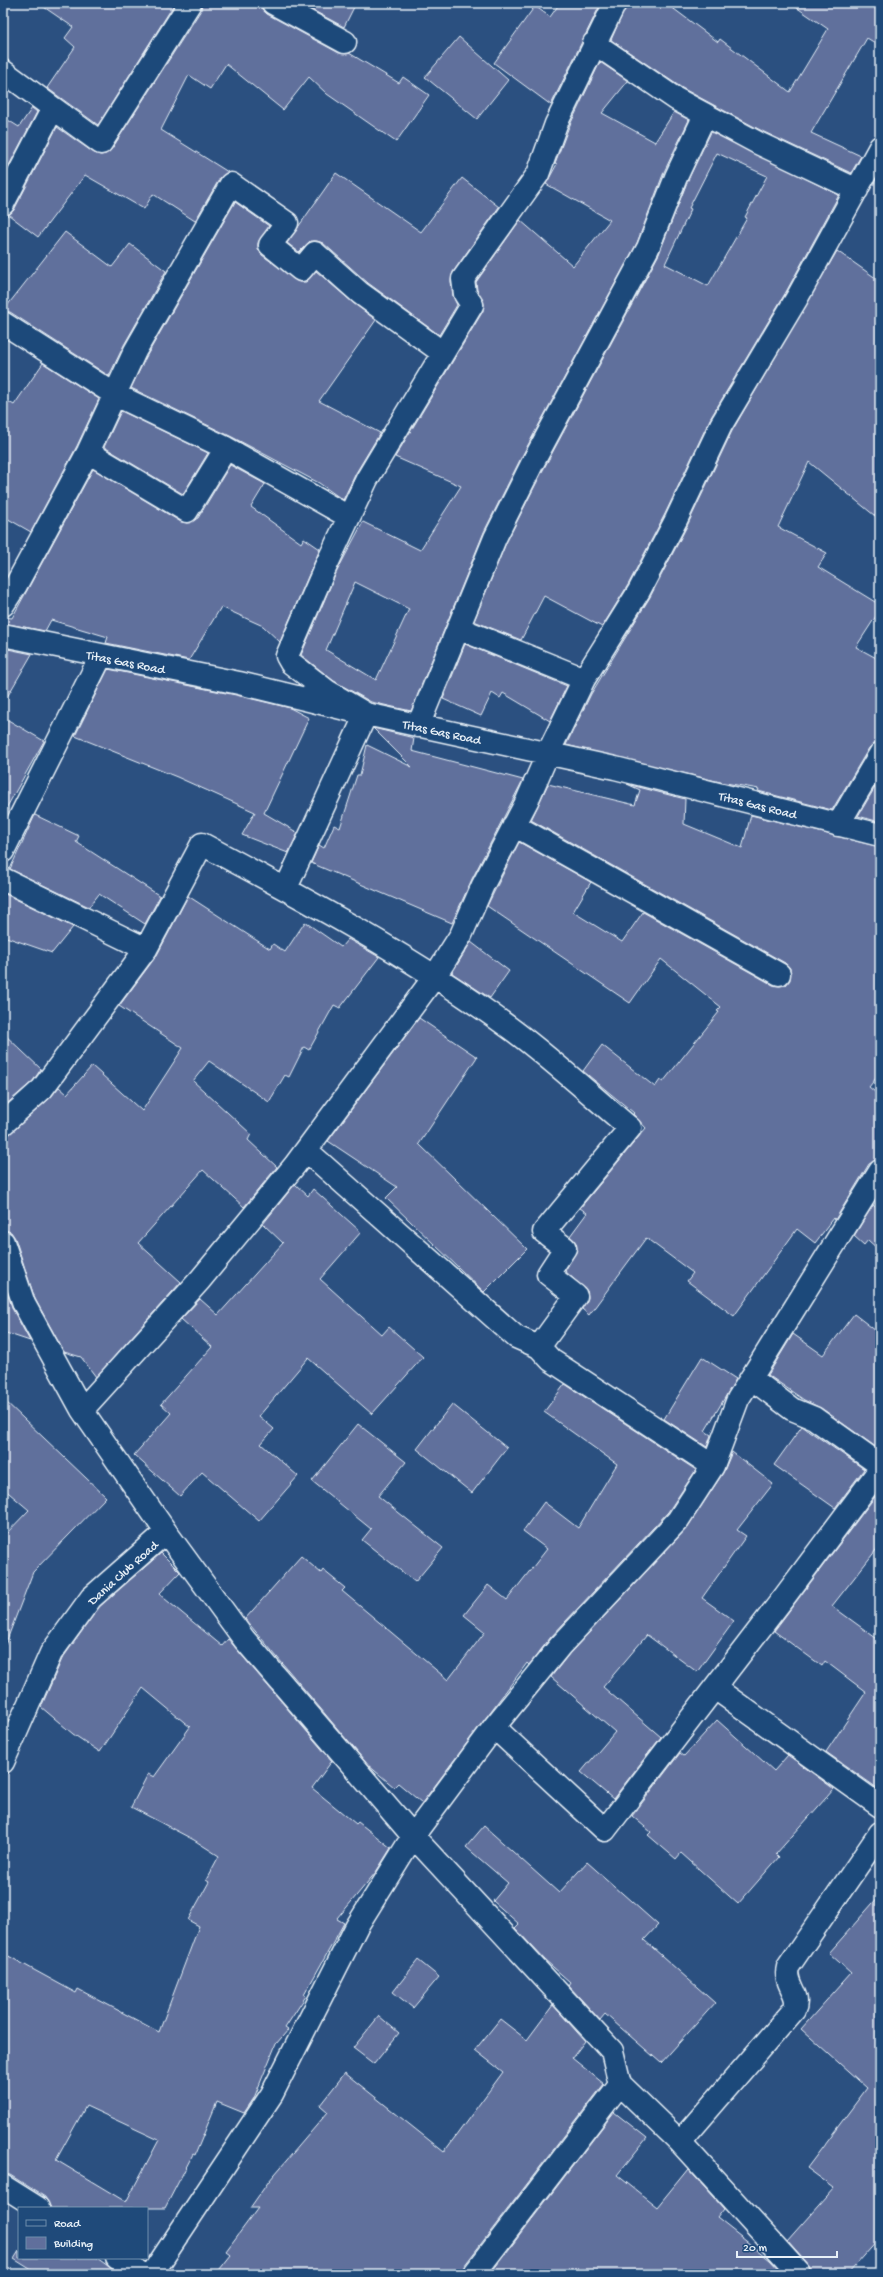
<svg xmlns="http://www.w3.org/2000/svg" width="883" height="2277" viewBox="0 0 883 2277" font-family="'Gochi Hand',sans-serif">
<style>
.building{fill:#606f9c;stroke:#e8f1f8;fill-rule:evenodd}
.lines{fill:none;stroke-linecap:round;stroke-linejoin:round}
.minor-casing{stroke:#e8f1f8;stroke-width:25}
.minor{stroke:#1f4a7a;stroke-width:22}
.labels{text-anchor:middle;stroke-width:3;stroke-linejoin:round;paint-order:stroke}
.street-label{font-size:13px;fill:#e8f1f8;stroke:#1f4a7a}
</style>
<rect width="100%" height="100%" fill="#2b5080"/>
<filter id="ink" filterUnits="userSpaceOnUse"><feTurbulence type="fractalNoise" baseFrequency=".025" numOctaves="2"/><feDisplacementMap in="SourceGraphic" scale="8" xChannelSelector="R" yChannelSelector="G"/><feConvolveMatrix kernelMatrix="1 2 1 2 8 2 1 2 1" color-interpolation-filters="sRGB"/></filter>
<g filter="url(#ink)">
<!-- building -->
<path class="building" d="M 38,3 L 175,3 L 98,125 L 47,88 L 75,47 L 65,38 L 73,27 Z
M 202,3 L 261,3 L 262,9 L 267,14 L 339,53 L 349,53 L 399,83 L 403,77 L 429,95 L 396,142 L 327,94 L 309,77 L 283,110 L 226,64 L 210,89 L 189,75 L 161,130 L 228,172 L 220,178 L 195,221 L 153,194 L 144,209 L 85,175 L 38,237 L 9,215 L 14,210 L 57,127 L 94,153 L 100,155 L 106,154 L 111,150 L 201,10 Z
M 299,3 L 356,3 L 344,27 Z
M 560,3 L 601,3 L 551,105 L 494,63 L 535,6 L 550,17 Z
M 627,3 L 666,3 L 718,42 L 720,39 L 790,92 L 828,29 L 790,3 L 870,3 L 880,9 L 880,46 L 867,38 L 811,133 L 861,156 L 851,173 L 764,132 L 682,88 L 611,40 Z
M 459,37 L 508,80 L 477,119 L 425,77 Z
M 600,62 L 628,81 L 602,113 L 655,142 L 674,112 L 689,120 L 664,172 L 637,243 L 521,458 L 484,532 L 411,711 L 371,702 L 334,681 L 301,655 L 336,573 L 363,522 L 420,550 L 461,486 L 395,457 L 483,311 L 484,304 L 477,290 L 476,282 L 520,220 L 573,266 L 610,220 L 546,184 L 557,164 L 555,163 L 568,129 ZM 355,582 L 409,609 L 376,680 L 326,650 Z
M 32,108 L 37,112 L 3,177 L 3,117 L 19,127 Z
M 711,132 L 839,195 L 786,292 L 710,419 L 665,514 L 628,585 L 602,627 L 544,596 L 521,640 L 474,621 L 506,543 L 543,470 L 659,254 L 687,182 ZM 717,153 L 767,176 L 745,217 L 747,218 L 708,286 L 665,264 L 691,209 L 689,208 Z
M 336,173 L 421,232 L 462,178 L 499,207 L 453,272 L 451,281 L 453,296 L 457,305 L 439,335 L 368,283 L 323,243 L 317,241 L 310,241 L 299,252 L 287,243 Z
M 235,202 L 269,226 L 258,243 L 258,249 L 262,255 L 299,282 L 306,282 L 316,271 L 352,302 L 376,320 L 319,401 L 380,433 L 356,473 L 343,500 L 319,483 L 232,437 L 131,388 L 146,357 Z
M 65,232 L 112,267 L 130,244 L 166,271 L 124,345 L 109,376 L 10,312 L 3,311 Z
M 837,251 L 880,281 L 880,520 L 809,462 L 778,527 L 827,553 L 818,567 L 880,605 L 880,610 L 856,647 L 880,660 L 880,742 L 874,743 L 869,748 L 832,810 L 758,791 L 759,789 L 720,782 L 566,745 L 591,694 L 650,597 L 687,526 L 732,431 Z
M 43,363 L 99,399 L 77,446 L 31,532 L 3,516 L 3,398 L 14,405 Z
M 121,411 L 208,453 L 183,494 L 104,447 Z
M 230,465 L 265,484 L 251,507 L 301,543 L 304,538 L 320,549 L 280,642 L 263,626 L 221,607 L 189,660 L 106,643 L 108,637 L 51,620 L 45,631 L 3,623 L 3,617 L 12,618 L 93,469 L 181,522 L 187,523 L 198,518 Z
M 465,644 L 567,686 L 550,721 L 503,693 L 500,698 L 492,693 L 481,716 L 443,699 Z
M 3,648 L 32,654 L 3,704 Z
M 108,669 L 236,695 L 290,708 L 309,718 L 264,813 L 298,833 L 288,853 L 242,835 L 255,812 L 177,777 L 75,736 Z
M 3,717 L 44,741 L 3,814 Z
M 373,728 L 414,738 L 412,751 L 523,780 L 472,879 L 452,923 L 311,863 L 319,845 L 324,848 L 334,825 L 340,828 L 357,775 L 360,775 L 367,745 L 412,767 Z
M 880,779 L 880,822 L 858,816 Z
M 548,784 L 635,805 L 640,790 L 627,784 L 685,799 L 684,824 L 742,848 L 751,815 L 880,847 L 880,1073 L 869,1087 L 880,1096 L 880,1159 L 869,1164 L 835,1220 L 834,1218 L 815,1243 L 797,1229 L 734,1316 L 687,1281 L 693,1273 L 646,1238 L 589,1315 L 582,1309 L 588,1298 L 587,1291 L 565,1271 L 577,1249 L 576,1243 L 570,1236 L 587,1213 L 580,1208 L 646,1128 L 633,1114 L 634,1113 L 583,1071 L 602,1045 L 655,1087 L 660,1080 L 663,1082 L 719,1012 L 717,1011 L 721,1007 L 661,959 L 630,1003 L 487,906 L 519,842 L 591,882 L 573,912 L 622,942 L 643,912 L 773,985 L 780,986 L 786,985 L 790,980 L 790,968 L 785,963 L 531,820 Z
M 35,815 L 79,836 L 76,842 L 160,896 L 145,924 L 99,894 L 89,907 L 10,869 Z
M 3,893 L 73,927 L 52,953 L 3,936 Z
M 188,896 L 270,949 L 273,944 L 285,952 L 305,922 L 341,947 L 348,939 L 379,957 L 340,1008 L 334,1005 L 309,1050 L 304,1047 L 289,1077 L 285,1075 L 269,1102 L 209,1061 L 193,1081 L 251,1134 L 248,1140 L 277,1167 L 244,1207 L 203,1170 L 138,1243 L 181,1282 L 96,1377 L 81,1357 L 64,1352 L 35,1299 L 15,1238 L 11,1232 L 3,1230 L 3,1136 L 11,1133 L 50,1098 L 59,1087 L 67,1094 L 92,1066 L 142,1111 L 183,1048 L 119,1006 L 157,955 Z
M 471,942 L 509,971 L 490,998 L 452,973 Z
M 419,1018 L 477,1057 L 419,1144 L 527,1249 L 484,1292 L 386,1198 L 397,1187 L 328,1141 Z
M 3,1033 L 41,1069 L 33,1081 L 3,1107 Z
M 295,1184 L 308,1196 L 313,1189 L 361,1232 L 320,1279 L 382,1335 L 389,1327 L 423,1357 L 372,1414 L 308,1358 L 259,1416 L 274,1429 L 261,1444 L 298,1476 L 259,1521 L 202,1472 L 180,1496 L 134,1455 L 171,1413 L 161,1404 L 212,1347 L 181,1319 L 200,1299 L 218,1315 L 283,1243 L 263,1224 Z
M 873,1205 L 880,1211 L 880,1251 L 868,1240 L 864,1245 L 854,1236 Z
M 3,1281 L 13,1310 L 30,1341 L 3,1332 Z
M 854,1314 L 880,1334 L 880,1450 L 821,1408 L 804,1400 L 768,1375 L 793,1334 L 823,1355 Z
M 702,1357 L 736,1379 L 705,1431 L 711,1435 L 707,1447 L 664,1419 Z
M 565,1384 L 696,1470 L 668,1512 L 551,1637 L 529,1665 L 527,1663 L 422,1803 L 398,1783 L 394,1787 L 368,1765 L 245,1619 L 301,1556 L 321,1573 L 323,1570 L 345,1588 L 342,1591 L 448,1680 L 485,1632 L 464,1615 L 488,1585 L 507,1600 L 547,1549 L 523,1531 L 544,1502 L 578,1528 L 617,1464 L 544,1412 Z
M 3,1399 L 106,1497 L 33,1572 L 5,1645 L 3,1644 L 3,1537 L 29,1510 L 3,1488 Z
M 452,1404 L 507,1448 L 472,1493 L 417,1449 Z
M 358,1424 L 406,1462 L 378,1496 L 443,1548 L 415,1582 L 362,1540 L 371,1529 L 312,1481 Z
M 802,1426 L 864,1469 L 835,1508 L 774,1465 Z
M 732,1452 L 773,1484 L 737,1530 L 746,1536 L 702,1598 L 734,1621 L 697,1672 L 647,1635 L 603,1687 L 661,1737 L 613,1799 L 581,1772 L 615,1732 L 551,1677 L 569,1654 L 687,1528 L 723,1473 Z
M 880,1490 L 880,1545 L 832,1606 L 880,1641 L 880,1790 L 826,1752 L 866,1692 L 825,1661 L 822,1666 L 774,1631 Z
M 161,1553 L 180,1572 L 159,1594 L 222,1646 L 228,1639 L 332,1761 L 312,1788 L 356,1824 L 358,1822 L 391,1848 L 376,1872 L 337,1919 L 344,1923 L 304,1995 L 306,1996 L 285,2028 L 288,2030 L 276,2044 L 254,2098 L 244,2113 L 217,2102 L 195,2155 L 193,2154 L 165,2208 L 51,2208 L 45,2197 L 10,2175 L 3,2174 L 3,1953 L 76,1993 L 78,1989 L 159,2032 L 199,1926 L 188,1920 L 209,1882 L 206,1880 L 219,1856 L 194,1840 L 131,1807 L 148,1774 L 154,1777 L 190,1727 L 143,1688 L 100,1752 L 73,1734 L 41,1707 L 62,1659 L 100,1606 ZM 86,2106 L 159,2140 L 126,2202 L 56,2160 Z
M 717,1720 L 774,1771 L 788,1755 L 834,1789 L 776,1854 L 779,1857 L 738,1904 L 681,1853 L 676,1859 L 648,1835 L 651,1832 L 632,1816 L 680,1753 L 684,1756 Z
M 484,1826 L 559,1893 L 587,1862 L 658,1925 L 644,1940 L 715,2003 L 661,2063 L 605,2014 L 600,2020 L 568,1985 L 570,1982 L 545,1960 L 515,1928 L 519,1924 L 493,1901 L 508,1883 L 466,1847 Z
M 880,1895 L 880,2238 L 848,2274 L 812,2274 L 809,2266 L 787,2241 L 834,2188 L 807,2168 L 867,2088 L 801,2029 L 851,1973 L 829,1953 Z
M 418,1960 L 439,1977 L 413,2008 L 393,1992 Z
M 553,2005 L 585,2041 L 572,2058 L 604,2084 L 464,2266 L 462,2274 L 216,2274 L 231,2255 L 226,2251 L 258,2208 L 250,2208 L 269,2181 L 328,2112 L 320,2105 L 345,2073 L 444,2152 L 503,2072 L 475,2050 L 500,2019 L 527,2040 Z
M 379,2016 L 399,2033 L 374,2064 L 353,2048 Z
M 614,2112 L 647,2138 L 617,2175 L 657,2207 L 688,2169 L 724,2209 L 717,2218 L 770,2260 L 783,2274 L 490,2274 Z
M 19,2251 L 19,2258 L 97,2258 L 119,2274 L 38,2274 L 14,2259 Z"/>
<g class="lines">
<defs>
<path id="minor" d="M 273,3 L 345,42
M 594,43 L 676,99 L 758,143 L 857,190
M 3,71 L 53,108 L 3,204
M 53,108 L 101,143 L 190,3
M 3,323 L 114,394 L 226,448 L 349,517
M 88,452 L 187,511 L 226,448
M 3,605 L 16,585 L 88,452 L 135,351 L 231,184 L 287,223 L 270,245 L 301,270 L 315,253 L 360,293 L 443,353
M 458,628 L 584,679
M 3,635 L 239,683 L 366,714 L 615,768 L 880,835
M 418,726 L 495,538 L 532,464 L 648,248 L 676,177 L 705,115
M 514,825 L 779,974
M 838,825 L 880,754
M 3,851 L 101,656
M 3,879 L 146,949
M 286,888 L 366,714 L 327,691 L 291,663 L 287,656 L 325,568 L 367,479 L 472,305 L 465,294 L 463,279 L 538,174 L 556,124 L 615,3
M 3,1124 L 42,1089 L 146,949 L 202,844 C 309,901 417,959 514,1031 C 554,1061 592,1096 630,1128 L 544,1232 L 565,1248 L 548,1274 L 576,1296 L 539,1347
M 306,1150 L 516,1337 L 539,1347 L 551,1360 L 713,1466
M 3,1242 L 24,1304 L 82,1410 L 166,1532 L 244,1639 L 413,1836 L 612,2051 L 620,2084 L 680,2142 L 800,2274
M 751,1378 L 792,1409 L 814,1418 L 880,1465
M 82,1410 L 200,1280 L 295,1165 L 435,976 L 461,935 L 483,885 L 527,801 L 548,753 L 584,679 L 639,591 L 676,520 L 721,425 L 797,298 L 880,147
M 715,1688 L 880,1806
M 494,1727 L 560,1646 L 678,1520 L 713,1466 L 738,1399 L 880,1171
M 3,1762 L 51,1653 L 91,1598 L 166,1532
M 680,2142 L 794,2010 C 802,1994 783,1985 788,1967 L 880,1833
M 3,2186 L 38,2208
M 117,2258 L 142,2274
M 152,2274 L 272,2094 L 357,1926 L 413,1836 L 494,1727 L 605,1830 L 785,1596 L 880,1469
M 474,2274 L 620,2084"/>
</defs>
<!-- minor casing -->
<use href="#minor" class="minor-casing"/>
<!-- minor -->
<use href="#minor" class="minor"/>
</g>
</g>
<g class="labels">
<!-- street labels -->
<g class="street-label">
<text transform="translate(126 661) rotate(11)" y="5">Titas Gas Road</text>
<text transform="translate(442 731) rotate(12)" y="5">Titas Gas Road</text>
<text transform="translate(758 804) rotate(14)" y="5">Titas Gas Road</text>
<text transform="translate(122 1572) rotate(-42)" y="5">Dania Club Road</text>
</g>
</g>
<!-- margin -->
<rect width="883" height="2277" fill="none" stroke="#1f4a7a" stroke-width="16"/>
<rect x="8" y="8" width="867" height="2261" fill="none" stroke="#e8f1f8" stroke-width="1.5" filter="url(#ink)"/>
<!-- legend -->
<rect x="18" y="2207" width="130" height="52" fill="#1f4a7a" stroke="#6f8dac"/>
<rect x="26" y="2220" width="20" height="6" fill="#1f4a7a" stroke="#6f8dac"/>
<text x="54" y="2227" font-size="12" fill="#e8f1f8">Road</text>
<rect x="26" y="2237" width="20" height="12" fill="#606f9c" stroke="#6f8dac"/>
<text x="54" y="2247" font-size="12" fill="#e8f1f8">Building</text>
<!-- scale -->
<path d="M737 2251v6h100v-6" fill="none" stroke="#e8f1f8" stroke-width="2"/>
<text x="743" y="2251" font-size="12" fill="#e8f1f8" stroke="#1f4a7a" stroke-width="3" paint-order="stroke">20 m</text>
</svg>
